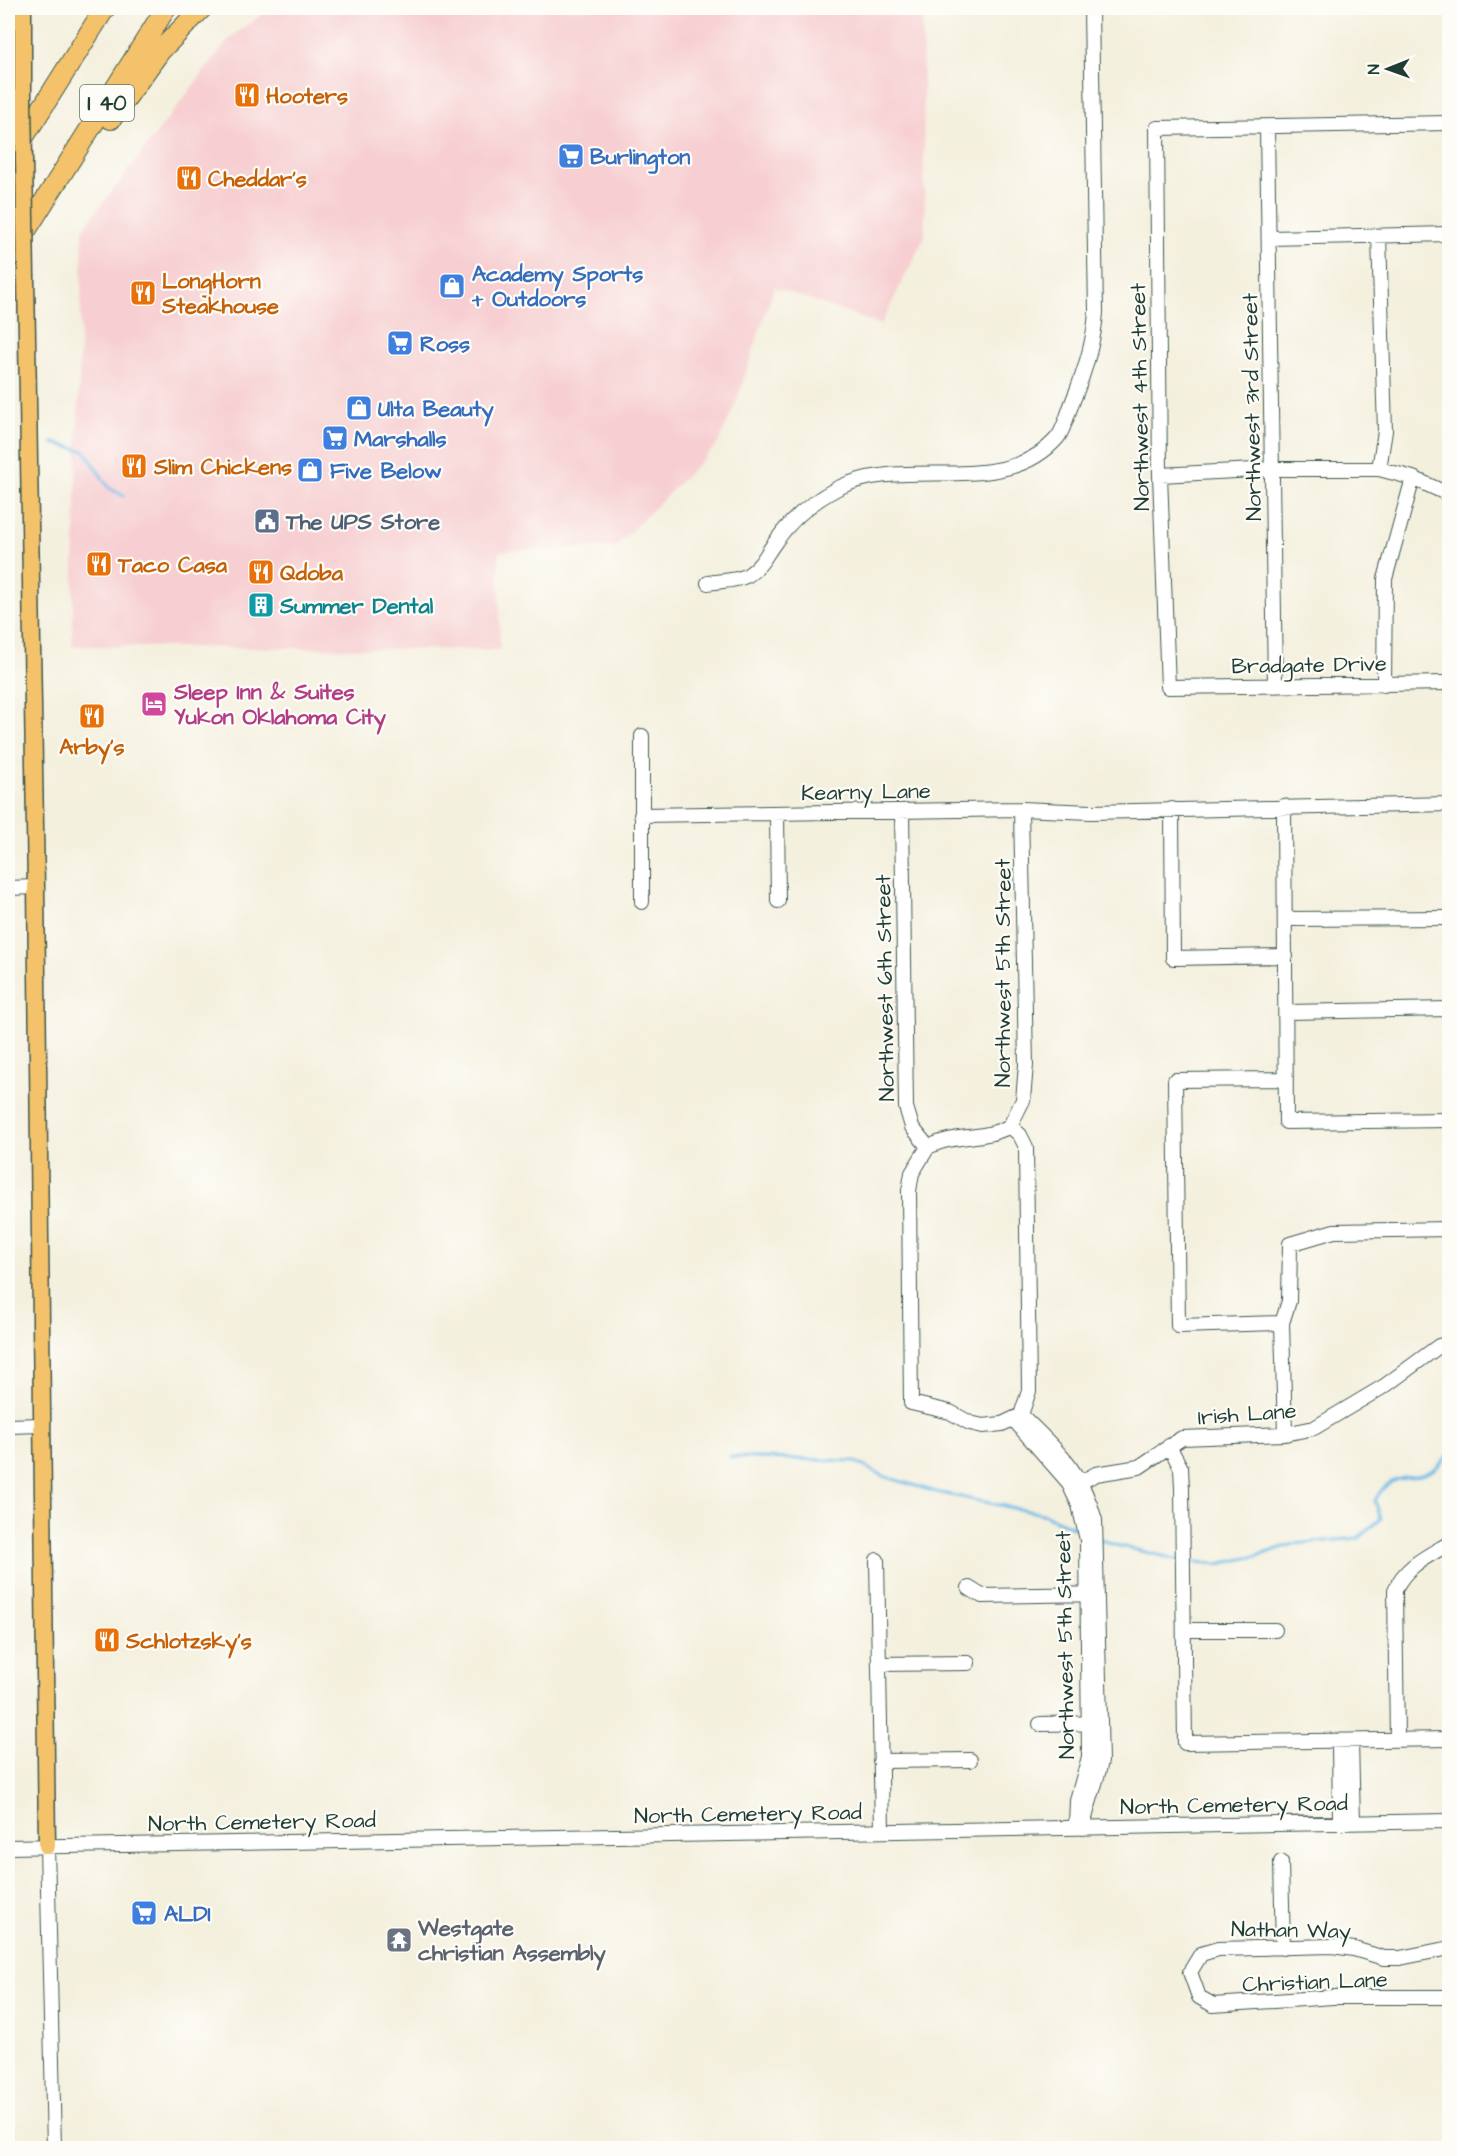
<svg xmlns="http://www.w3.org/2000/svg" width="1457" height="2156" viewBox="0 0 1457 2156" font-family="'Architects Daughter',sans-serif">
<style>
.built{fill:#f7cfd2}
.lines{fill:none;stroke-linecap:round;stroke-linejoin:round}
.stream{stroke:#6cb9e6;stroke-width:3}
.minor-casing{stroke:#3f584e;stroke-width:16}
.major-casing{stroke:#3f584e;stroke-width:19}
.highway-casing{stroke:#3f584e;stroke-width:22}
.minor{stroke:#fff;stroke-width:14}
.major{stroke:#f3c26a;stroke-width:16}
.highway{stroke:#f3c26a;stroke-width:20}
.major-bridge-casing{stroke:#3f584e;stroke-width:19;stroke-linecap:butt}
.major-bridge{stroke:#f3c26a;stroke-width:16}
.labels{text-anchor:middle;stroke-width:4.5;stroke-linejoin:round;paint-order:stroke}
.shield{fill:#fdfcf7;stroke:#62766e;stroke-width:1.5}
.shield-label{font-size:21px;font-weight:bold;fill:#1f3d34}
.food-label{font-size:22px;font-weight:bold;fill:#c56008;stroke:#fdfcf7;text-anchor:start}
.shop-label{font-size:22px;font-weight:bold;fill:#366cbe;stroke:#fdfcf7;text-anchor:start}
.street-label{font-size:22px;fill:#1f3d34;stroke:#fdfcf7}
.service-label{font-size:22px;font-weight:bold;fill:#4e5e75;stroke:#fdfcf7;text-anchor:start}
.culture-label{font-size:22px;font-weight:bold;fill:#0d838f;stroke:#fdfcf7;text-anchor:start}
.hotel-label{font-size:22px;font-weight:bold;fill:#b23c85;stroke:#fdfcf7;text-anchor:start}
.worship-label{font-size:22px;font-weight:bold;fill:#5b616d;stroke:#fdfcf7;text-anchor:start}
</style>
<rect width="100%" height="100%" fill="#fdfcf7"/>
<filter id="ink" filterUnits="userSpaceOnUse"><feTurbulence type="fractalNoise" baseFrequency=".0167" numOctaves="2"/><feDisplacementMap in="SourceGraphic" scale="12" xChannelSelector="R" yChannelSelector="G"/><feConvolveMatrix kernelMatrix="1 2 1 2 8 2 1 2 1" color-interpolation-filters="sRGB"/></filter>
<filter id="wash" filterUnits="userSpaceOnUse"><feTurbulence type="fractalNoise" baseFrequency=".008" numOctaves="4" result="noise"/><feDisplacementMap in="SourceGraphic" scale="24" xChannelSelector="R" yChannelSelector="G"/><feGaussianBlur stdDeviation="1.35" result="paint"/><feColorMatrix in="noise" values="0 0 0 0 0 0 0 0 0 0 0 0 0 0 0 0 0 1.4 0 .05"/><feComposite in="paint" operator="in"/></filter>
<g filter="url(#wash)">
<rect width="100%" height="100%" fill="#f4f0de"/>
<!-- built -->
<path class="built" d="M 270,8 L 922,8 L 925,236 L 881,325 L 774,287 L 736,403 L 718,444 L 615,547 L 499,551 L 500,650 L 72,646 L 83,229 L 229,39 Z"/>
<g class="lines">
<!-- stream -->
<path class="stream" d="M 53,443 L 85,451 L 109,488 L 124,496
M 730,1457 L 854,1461 L 883,1476 L 936,1492 L 1043,1514 L 1080,1530
M 1099,1539 L 1115,1545 L 1180,1560
M 1187,1561 L 1218,1564 L 1257,1556 L 1293,1544 L 1358,1538 L 1381,1519 L 1375,1501 C 1390,1468 1415,1484 1436,1468 C 1441,1464 1445,1458 1450,1453"/>
</g>
</g>
<g filter="url(#ink)">
<g class="lines">
<defs>
<path id="minor" d="M 1450,123 L 1157,128 L 1160,475 L 1168,687 L 1450,683
M 1267,127 L 1275,686
M 1379,236 L 1385,431 L 1379,469
M 1270,238 L 1450,234
M 1160,475 L 1273,469 L 1379,469 L 1413,478 L 1450,495
M 708,583 C 719,581 738,581 748,575 C 762,566 766,554 776,541 C 792,518 813,501 838,488 C 905,454 1005,500 1058,437 C 1064,429 1068,413 1072,403 C 1084,374 1094,344 1096,312 L 1091,8
M 1384,685 L 1385,579 L 1413,478
M 1284,806 L 1286,1122 L 1450,1120
M 1172,809 L 1173,958 L 1286,956
M 902,811 L 906,1107 L 912,1127 L 928,1147 L 912,1173 L 909,1191 L 911,1403 L 950,1412 L 970,1423 L 983,1426 L 1002,1424 L 1021,1415 L 1029,1391 L 1026,1147 L 1020,1135 L 1010,1126 L 1023,1100 L 1026,1065 L 1021,809
M 777,813 L 778,901
M 641,815 L 1021,809 L 1091,812 L 1450,804
M 8,888 L 36,887
M 642,902 L 642,736
M 1285,919 L 1450,918
M 1287,1012 L 1450,1009
M 928,1147 C 955,1133 983,1141 1010,1126
M 1282,1323 L 1178,1326 L 1175,1080 L 1285,1079
M 1021,1415 C 1056,1449 1082,1471 1095,1520 L 1101,1761 C 1096,1785 1087,1804 1083,1828
M 1014,1420 L 1068,1482 L 1079,1505 L 1087,1540 L 1089,1757 L 1077,1800 L 1076,1824
M 8,1426 L 42,1425
M 1285,1434 L 1282,1323 L 1289,1301 L 1290,1244 L 1334,1231 L 1450,1229
M 1169,1446 L 1181,1468 L 1182,1488 L 1185,1743 L 1450,1739
M 1075,1485 L 1096,1474 L 1139,1467 L 1182,1438 L 1285,1434 L 1314,1428 L 1386,1385 L 1439,1346 L 1450,1343
M 877,1560 L 882,1831
M 969,1588 L 982,1596 L 1096,1594
M 1184,1630 L 1275,1630
M 879,1664 L 968,1663
M 1040,1724 L 1098,1723
M 1397,1740 L 1395,1590 C 1405,1566 1428,1556 1450,1543
M 1339,1741 L 1340,1823
M 1351,1741 L 1353,1823
M 880,1761 L 970,1760
M 47,1846 L 54,2148
M 8,1847 L 1450,1821
M 1281,1862 L 1283,1948
M 1450,1948 L 1400,1958 L 1384,1958 L 1354,1949 L 1332,1946 L 1218,1949 L 1201,1954 L 1190,1972 L 1199,1997 L 1213,2005 L 1333,1997 L 1450,1997"/>
<path id="major" d="M 23,8 L 23,100
M 26,277 L 36,887 L 47,1846"/>
<path id="highway" d="M 111,119 L 160,51 L 202,8
M 8,162 L 105,8
M 8,259 L 166,8"/>
</defs>
<!-- minor casing -->
<use href="#minor" class="minor-casing"/>
<!-- major casing -->
<use href="#major" class="major-casing"/>
<!-- highway casing -->
<use href="#highway" class="highway-casing"/>
<!-- minor -->
<use href="#minor" class="minor"/>
<!-- major -->
<use href="#major" class="major"/>
<!-- highway -->
<use href="#highway" class="highway"/>
<defs>
<path id="major-bridge" d="M 23,100 L 26,277"/>
</defs>
<!-- major-bridge casing -->
<use href="#major-bridge" class="major-bridge-casing"/>
<!-- major-bridge -->
<use href="#major-bridge" class="major-bridge"/>
</g>
</g>
<!-- icons -->
<defs>
<symbol id="restaurant-square" viewBox="-11 -11 22 22"><rect x="-9" y="-9" width="18" height="18" rx="4" fill="#e8710a" stroke="#fdfcf7"/><path d="M-5-6h1v4h1v-4h1v4h1v-4h1v5L-1.5 .5V6h-2V.5L-5-1ZM5-6V6H3V1.5H1.5Q1.5-4 5-6Z" fill="#fff"/></symbol>
<symbol id="supermarket-square" viewBox="-11 -11 22 22"><rect x="-9" y="-9" width="18" height="18" rx="4" fill="#3f7fe0" stroke="#fdfcf7"/><path d="M-6-5.5h2.5l.6 2H6L4.5 2H-2.5L-4.4-4H-6ZM-1.5 3.2a1.3 1.3 0 1 0 .1 0ZM3 3.2a1.3 1.3 0 1 0 .1 0Z" fill="#fff"/></symbol>
<symbol id="shop-square" viewBox="-11 -11 22 22"><rect x="-9" y="-9" width="18" height="18" rx="4" fill="#3f7fe0" stroke="#fdfcf7"/><path d="M-5-2.5h2.3a2.7 3.5 0 0 1 5.4 0H5L5.5 6h-11ZM-1.5-2.5h3a1.5 2.3 0 0 0-3 0Z" fill="#fff"/></symbol>
<symbol id="civic-square" viewBox="-11 -11 22 22"><rect x="-9" y="-9" width="18" height="18" rx="4" fill="#5c6f8a" stroke="#fdfcf7"/><path d="M-.6-6.5H3V-4.5H.6V-3L4-1V1h2V6H-6V1h2V-1L-.6-3ZM-1.2 2.5V6h2.4V2.5Z" fill="#fff"/></symbol>
<symbol id="building-square" viewBox="-11 -11 22 22"><rect x="-9" y="-9" width="18" height="18" rx="4" fill="#0f9aa8" stroke="#fdfcf7"/><path d="M-4-6H4V6H1V3H-1V6H-4ZM-2.5-4.3h1.7v1.8h-1.7ZM.8-4.3h1.7v1.8H.8ZM-2.5-1h1.7V.8h-1.7ZM.8-1h1.7V.8H.8Z" fill="#fff"/></symbol>
<symbol id="hotel-square" viewBox="-11 -11 22 22"><rect x="-9" y="-9" width="18" height="18" rx="4" fill="#d1479c" stroke="#fdfcf7"/><path d="M-6-4.5h1.5V1H6V5H4.5V3h-9V5H-6ZM-4 0a1.8 1.8 0 1 1 3.6 0ZM.5 0V-2.5h3Q6-2.5 6 0Z" fill="#fff"/></symbol>
<symbol id="temple-square" viewBox="-11 -11 22 22"><rect x="-9" y="-9" width="18" height="18" rx="4" fill="#6b7280" stroke="#fdfcf7"/><path d="M0-6L5-2H3V0L6.5 2.5H4V6H1.5V3h-3V6H-4V2.5H-6.5L-3 0V-2H-5Z" fill="#fff"/></symbol>
</defs>
<g fill-rule="evenodd">
<use href="#restaurant-square" x="232" y="80" width="30" height="30"/>
<use href="#supermarket-square" x="556" y="141" width="30" height="30"/>
<use href="#restaurant-square" x="174" y="163" width="30" height="30"/>
<use href="#shop-square" x="437" y="271" width="30" height="30"/>
<use href="#restaurant-square" x="128" y="278" width="30" height="30"/>
<use href="#supermarket-square" x="385" y="328" width="30" height="30"/>
<use href="#shop-square" x="344" y="393" width="30" height="30"/>
<use href="#supermarket-square" x="320" y="423" width="30" height="30"/>
<use href="#restaurant-square" x="119" y="451" width="30" height="30"/>
<use href="#shop-square" x="295" y="455" width="30" height="30"/>
<use href="#civic-square" x="252" y="506" width="30" height="30"/>
<use href="#restaurant-square" x="84" y="549" width="30" height="30"/>
<use href="#restaurant-square" x="246" y="557" width="30" height="30"/>
<use href="#building-square" x="246" y="590" width="30" height="30"/>
<use href="#hotel-square" x="139" y="689" width="30" height="30"/>
<use href="#restaurant-square" x="77" y="701" width="30" height="30"/>
<use href="#restaurant-square" x="92" y="1625" width="30" height="30"/>
<use href="#supermarket-square" x="129" y="1898" width="30" height="30"/>
<use href="#temple-square" x="384" y="1925" width="30" height="30"/>
</g>
<g class="labels">
<!-- shield labels -->
<rect class="shield" x="80" y="85" width="54" height="36" rx="4.5"/>
<g class="shield-label">
<text x="107" y="110">I 40</text>
</g>
<!-- food labels -->
<g class="food-label">
<text x="266" y="103">Hooters</text>
<text x="208" y="186">Cheddar's</text>
<text x="162" y="288">LongHorn<tspan x="162" dy="25">Steakhouse</tspan></text>
<text x="154" y="474">Slim Chickens</text>
<text x="118" y="572">Taco Casa</text>
<text x="280" y="580">Qdoba</text>
<text x="92" y="754" text-anchor="middle">Arby's</text>
<text x="126" y="1648">Schlotzsky's</text>
</g>
<!-- shop labels -->
<g class="shop-label">
<text x="590" y="164">Burlington</text>
<text x="472" y="281">Academy Sports<tspan x="472" dy="25">+ Outdoors</tspan></text>
<text x="420" y="351">Ross</text>
<text x="378" y="416">Ulta Beauty</text>
<text x="354" y="446">Marshalls</text>
<text x="330" y="478">Five Below</text>
<text x="164" y="1921">ALDI</text>
</g>
<!-- street labels -->
<g class="street-label">
<text transform="translate(1139 397) rotate(-91)" y="8">Northwest 4th Street</text>
<text transform="translate(1251 407) rotate(-91)" y="8">Northwest 3rd Street</text>
<text transform="translate(1309 664) rotate(-1)" y="8">Bradgate Drive</text>
<text transform="translate(866 791) rotate(-1)" y="8">Kearny Lane</text>
<text transform="translate(1002 973) rotate(-90)" y="8">Northwest 5th Street</text>
<text transform="translate(884 988) rotate(-91)" y="8">Northwest 6th Street</text>
<text transform="translate(1247 1413) rotate(-4)" y="8">Irish Lane</text>
<text transform="translate(1064 1645) rotate(-91)" y="8">Northwest 5th Street</text>
<text transform="translate(1234 1804) rotate(-1)" y="8">North Cemetery Road</text>
<text transform="translate(748 1813) rotate(-1)" y="8">North Cemetery Road</text>
<text transform="translate(262 1821) rotate(-1)" y="8">North Cemetery Road</text>
<text transform="translate(1291 1929) rotate(1)" y="8">Nathan Way</text>
<text transform="translate(1315 1981) rotate(-2)" y="8">Christian Lane</text>
</g>
<!-- service labels -->
<g class="service-label">
<text x="286" y="529">The UPS Store</text>
</g>
<!-- culture labels -->
<g class="culture-label">
<text x="280" y="613">Summer Dental</text>
</g>
<!-- hotel labels -->
<g class="hotel-label">
<text x="174" y="699">Sleep Inn &amp; Suites<tspan x="174" dy="25">Yukon Oklahoma City</tspan></text>
</g>
<!-- worship labels -->
<g class="worship-label">
<text x="418" y="1935">Westgate<tspan x="418" dy="25">christian Assembly</tspan></text>
</g>
</g>
<!-- margin -->
<rect width="1457" height="2156" fill="none" stroke="#fdfcf7" stroke-width="30"/>
<!-- north arrow -->
<g transform="translate(1388 69) rotate(269)" stroke="#fdfcf7" stroke-width="4.5" paint-order="stroke">
<path d="M0-4.5L10 22L0 15L-10 22Z" fill="#1f3d34"/>
<text y="-9" font-size="16" font-weight="bold" text-anchor="middle" fill="#1f3d34">N</text>
</g>
</svg>
